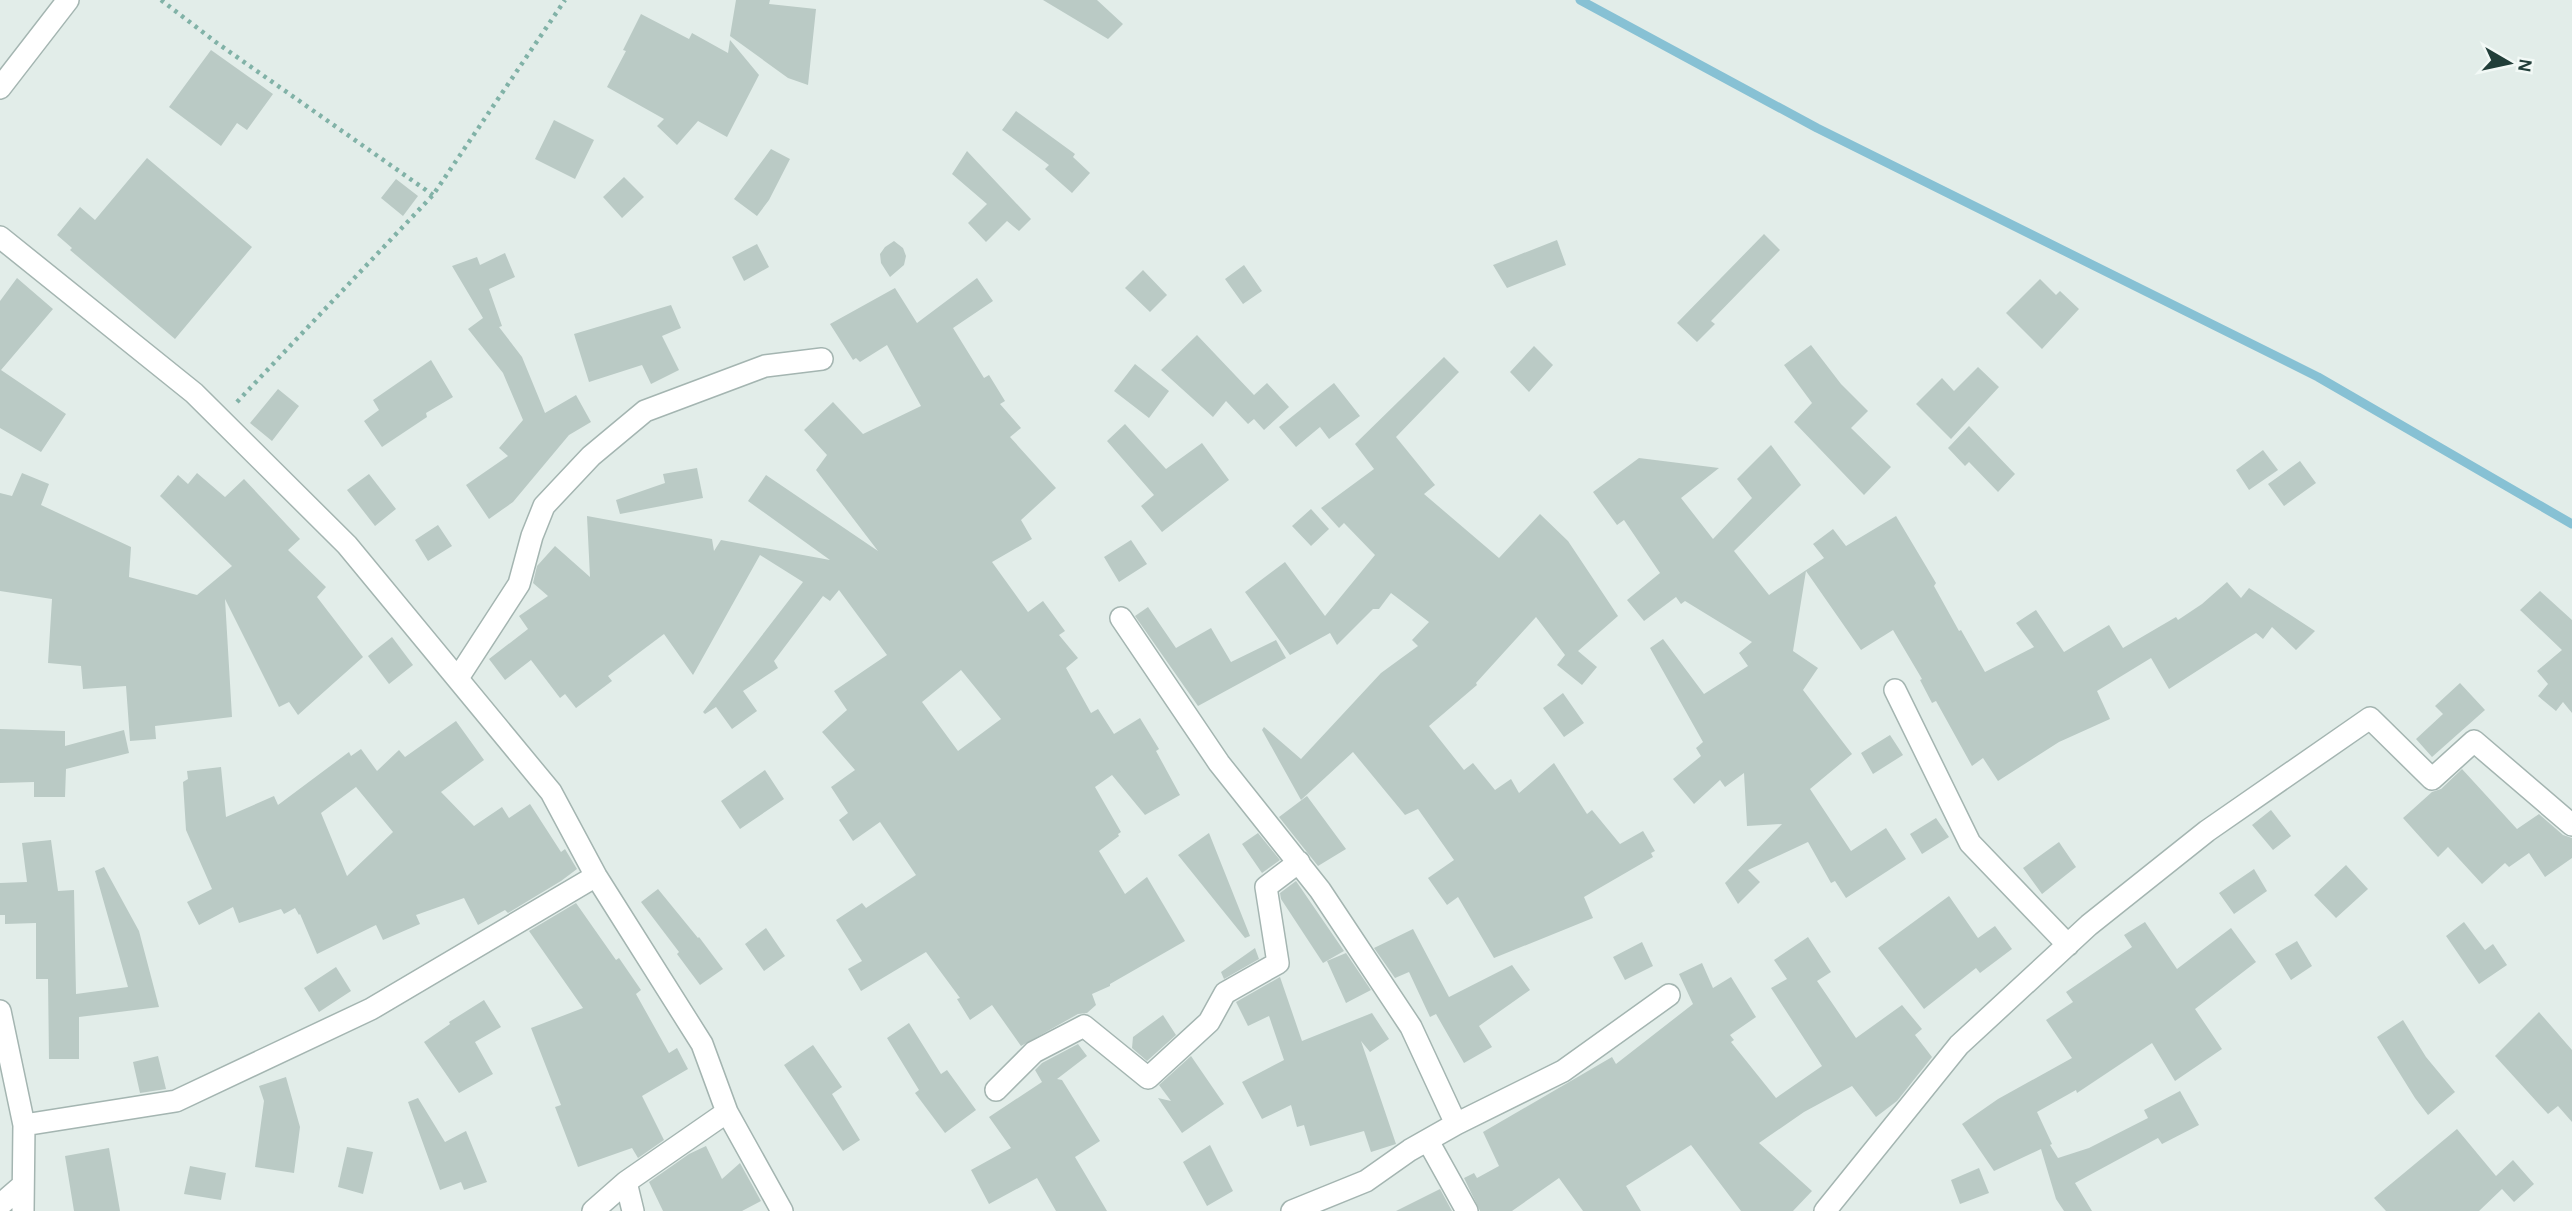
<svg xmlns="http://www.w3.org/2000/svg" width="2572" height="1211" viewBox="0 0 2572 1211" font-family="'Alegreya Sans',sans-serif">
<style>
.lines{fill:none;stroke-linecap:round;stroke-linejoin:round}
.stream{stroke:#87c1d4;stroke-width:9}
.building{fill:#bacac5;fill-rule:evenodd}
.minor-casing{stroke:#a4b5b1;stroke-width:24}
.path{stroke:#81b2a7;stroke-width:4.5;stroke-dasharray:3.5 5;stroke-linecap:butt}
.minor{stroke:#fff;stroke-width:21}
</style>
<rect width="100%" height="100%" fill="#e2ede9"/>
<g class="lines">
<!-- stream -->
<path class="stream" d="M 1580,0 L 1817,128 L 2318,377 L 2572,524"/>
</g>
<!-- building -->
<path class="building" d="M 736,0 L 770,0 L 769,4 L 816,9 L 808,85 L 788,78 L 730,36 Z
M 1043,0 L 1097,0 L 1123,24 L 1108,39 Z
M 641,14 L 689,39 L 692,33 L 728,53 L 730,40 L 759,75 L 727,137 L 698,121 L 677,145 L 657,126 L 664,119 L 607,87 L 626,51 L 623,50 Z
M 211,50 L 273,94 L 247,130 L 237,123 L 221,146 L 169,107 Z
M 1016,111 L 1075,154 L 1073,157 L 1090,173 L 1072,193 L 1045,169 L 1049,165 L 1002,130 Z
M 554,120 L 594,140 L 575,179 L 535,159 Z
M 771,149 L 790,159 L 769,200 L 757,216 L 734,199 Z
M 967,151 L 1031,219 L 1019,231 L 1007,221 L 986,242 L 968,223 L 987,204 L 952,174 Z
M 147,158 L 252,247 L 175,339 L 70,250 L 72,248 L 57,235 L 80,207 L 95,220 Z
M 624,177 L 644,197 L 622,218 L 603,197 Z
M 396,179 L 418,196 L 403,216 L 381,198 Z
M 1764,234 L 1780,250 L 1711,321 L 1715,324 L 1697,342 L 1677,323 Z
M 1557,240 L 1566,265 L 1507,288 L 1493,265 Z
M 894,241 L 903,248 L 906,256 L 904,265 L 890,277 L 881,263 L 880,254 L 885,247 Z
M 757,244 L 769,267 L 744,281 L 732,257 Z
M 505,253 L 515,277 L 489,289 L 502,326 L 499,327 L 522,357 L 545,413 L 576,395 L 591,422 L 569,435 L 513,502 L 489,519 L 466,485 L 508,456 L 499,448 L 523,420 L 503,373 L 468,329 L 483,318 L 452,266 L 477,257 L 480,265 Z
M 1244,265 L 1262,291 L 1243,304 L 1225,279 Z
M 1143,270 L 1167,295 L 1150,312 L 1125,288 Z
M 17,278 L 53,309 L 1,370 L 66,414 L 41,452 L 0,428 L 0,301 Z
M 977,278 L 993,301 L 953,328 L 984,378 L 989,375 L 1005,401 L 1000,404 L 1021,428 L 1010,437 L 1056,488 L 1021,520 L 1032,539 L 992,562 L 1028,612 L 1043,601 L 1065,631 L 1059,635 L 1078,658 L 1066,668 L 1091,713 L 1098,709 L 1114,734 L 1140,718 L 1159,749 L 1156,751 L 1180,795 L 1145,815 L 1112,775 L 1095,787 L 1121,832 L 1118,834 L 1119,836 L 1099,851 L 1125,894 L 1147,877 L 1185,941 L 1110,984 L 1110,986 L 1092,994 L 1096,1005 L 1087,1013 L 1078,1014 L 1021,1046 L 992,1005 L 970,1020 L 957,999 L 960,998 L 926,952 L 861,991 L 848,969 L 862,961 L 836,920 L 862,903 L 866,908 L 916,875 L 880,822 L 853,841 L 839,820 L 848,813 L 831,787 L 855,770 L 822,732 L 847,710 L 834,691 L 887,655 L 839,590 L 830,601 L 823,596 L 774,661 L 778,668 L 743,691 L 757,711 L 732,729 L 716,707 L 705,714 L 703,712 L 803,582 L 760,555 L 693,675 L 664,634 L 608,676 L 612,681 L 576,708 L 565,694 L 560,698 L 531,660 L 505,680 L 489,659 L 528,629 L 519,616 L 548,596 L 533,583 L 537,566 L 555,546 L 590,577 L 587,516 L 712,539 L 714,551 L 721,540 L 830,560 L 748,501 L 766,475 L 878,551 L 816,470 L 827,455 L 804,430 L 833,402 L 863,434 L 921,406 L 887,345 L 860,362 L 856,358 L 853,360 L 830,324 L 895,288 L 917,323 ZM 961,670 L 1001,719 L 958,751 L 922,702 Z
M 2040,279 L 2056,295 L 2060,291 L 2079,309 L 2042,349 L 2006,313 Z
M 671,305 L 681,328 L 662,336 L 679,370 L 651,384 L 642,365 L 589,382 L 574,334 Z
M 1197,335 L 1254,395 L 1267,383 L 1289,407 L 1264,430 L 1254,419 L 1248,424 L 1226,401 L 1213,417 L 1161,370 Z
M 1811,345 L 1841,384 L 1868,411 L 1851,428 L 1891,467 L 1864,495 L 1794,422 L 1812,403 L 1784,365 Z
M 1534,346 L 1553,365 L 1529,392 L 1510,372 Z
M 1444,357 L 1459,372 L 1396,437 L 1435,485 L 1424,494 L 1499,558 L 1540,514 L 1568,541 L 1618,616 L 1578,651 L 1597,667 L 1582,685 L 1557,665 L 1565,655 L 1536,617 L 1476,683 L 1477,685 L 1429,726 L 1464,770 L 1473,763 L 1495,790 L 1511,779 L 1519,793 L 1554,763 L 1587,814 L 1592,810 L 1620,844 L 1643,831 L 1655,851 L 1651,853 L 1653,857 L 1584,897 L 1593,918 L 1494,958 L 1458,897 L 1447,905 L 1428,878 L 1454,860 L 1418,809 L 1405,815 L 1353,752 L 1301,800 L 1262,730 L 1264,727 L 1301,759 L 1381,673 L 1418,646 L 1412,640 L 1429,622 L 1391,593 L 1379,609 L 1373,609 L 1337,645 L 1330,633 L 1290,655 L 1245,592 L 1285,562 L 1325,616 L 1375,555 L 1344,523 L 1339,528 L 1321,508 L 1374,469 L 1355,444 Z
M 431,360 L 453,397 L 426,413 L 427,417 L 382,447 L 364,421 L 379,410 L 373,400 Z
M 1135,364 L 1169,391 L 1149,418 L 1114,391 Z
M 1978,367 L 1999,387 L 1951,439 L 1916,404 L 1942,378 L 1954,391 Z
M 1334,383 L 1360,416 L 1329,439 L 1320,427 L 1296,447 L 1279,427 Z
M 278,389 L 299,406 L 272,441 L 250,423 Z
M 1125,424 L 1166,469 L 1202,443 L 1229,480 L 1162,532 L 1141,506 L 1154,495 L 1107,441 Z
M 1969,426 L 2015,474 L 1998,492 L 1969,462 L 1965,466 L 1948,448 Z
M 1771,445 L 1801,485 L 1734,551 L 1769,595 L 1824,558 L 1813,544 L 1833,529 L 1846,546 L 1896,516 L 1936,583 L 1934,586 L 1959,631 L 1961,630 L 1985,672 L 2034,647 L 2016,623 L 2036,610 L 2064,652 L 2109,625 L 2123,648 L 2176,617 L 2178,620 L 2202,604 L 2227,582 L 2241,598 L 2249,588 L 2315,631 L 2296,650 L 2272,627 L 2263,639 L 2256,633 L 2169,689 L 2151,658 L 2097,691 L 2110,719 L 2059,742 L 1998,781 L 1983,758 L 1972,766 L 1936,701 L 1932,703 L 1920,680 L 1922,679 L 1893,630 L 1861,650 L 1806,571 L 1793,651 L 1818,668 L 1803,690 L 1852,754 L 1810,789 L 1851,851 L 1886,828 L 1906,859 L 1846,898 L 1835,881 L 1831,883 L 1808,842 L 1748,870 L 1760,882 L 1738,904 L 1725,883 L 1782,824 L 1747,826 L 1744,773 L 1725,787 L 1720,780 L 1694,804 L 1673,779 L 1701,756 L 1696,748 L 1703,742 L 1650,648 L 1663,639 L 1704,694 L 1748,666 L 1739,653 L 1752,642 L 1685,601 L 1681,604 L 1676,597 L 1644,621 L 1627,600 L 1660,573 L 1624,520 L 1617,525 L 1593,492 L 1639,458 L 1719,468 L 1681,498 L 1713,539 L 1752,498 L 1737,479 Z
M 2263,450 L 2278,470 L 2249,490 L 2236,470 Z
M 2300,461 L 2316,483 L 2284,506 L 2268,484 Z
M 697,468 L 703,498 L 620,514 L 616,500 L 665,483 L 663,474 Z
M 22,473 L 49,484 L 41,505 L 131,547 L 129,577 L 197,595 L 232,566 L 160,496 L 178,475 L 188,484 L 197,473 L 225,497 L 244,479 L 300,539 L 288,550 L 326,587 L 317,597 L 363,657 L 298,715 L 289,702 L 279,707 L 225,599 L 232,717 L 155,726 L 156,739 L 130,741 L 126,686 L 83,689 L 81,666 L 48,663 L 52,599 L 0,591 L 0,493 L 12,496 Z
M 369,474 L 396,509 L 375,526 L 347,490 Z
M 1311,509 L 1329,529 L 1311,546 L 1292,526 Z
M 438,525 L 452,546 L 428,561 L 415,540 Z
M 1131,540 L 1147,564 L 1119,582 L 1104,557 Z
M 2540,591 L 2572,620 L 2572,713 L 2563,702 L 2556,711 L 2538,696 L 2548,684 L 2537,671 L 2562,650 L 2520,610 Z
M 1148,607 L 1176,648 L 1211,628 L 1231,662 L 1276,640 L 1286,658 L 1198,706 L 1135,616 Z
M 392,637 L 413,665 L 389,684 L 368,656 Z
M 2460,683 L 2485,710 L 2432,757 L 2416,739 L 2443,714 L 2435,706 Z
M 1563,693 L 1584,723 L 1564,737 L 1543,708 Z
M 456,721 L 484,760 L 441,792 L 474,826 L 502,807 L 509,818 L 530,804 L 561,852 L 565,849 L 577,869 L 561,881 L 508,913 L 505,910 L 478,925 L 464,898 L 416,915 L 420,924 L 383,940 L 376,925 L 317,954 L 300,914 L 299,915 L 295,908 L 284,914 L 281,909 L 239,923 L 233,907 L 199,925 L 187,902 L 212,889 L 186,830 L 183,782 L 188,779 L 187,771 L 221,767 L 226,817 L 274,796 L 278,805 L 349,752 L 351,756 L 361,749 L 377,771 L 399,750 L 405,757 ZM 356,787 L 393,832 L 347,876 L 321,813 Z
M 0,729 L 65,731 L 65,746 L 124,730 L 129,753 L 66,769 L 65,797 L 34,797 L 34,782 L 0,783 Z
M 1890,735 L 1903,755 L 1873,774 L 1861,753 Z
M 2462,769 L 2517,829 L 2539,814 L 2563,835 L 2572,838 L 2572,858 L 2545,877 L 2529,853 L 2509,867 L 2505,863 L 2482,884 L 2448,847 L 2438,857 L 2403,818 L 2432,792 L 2441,789 Z
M 765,770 L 784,799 L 740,829 L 721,801 Z
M 1307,796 L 1346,849 L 1318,866 L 1279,817 Z
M 2271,810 L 2291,836 L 2273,850 L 2252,825 Z
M 1936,818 L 1949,837 L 1922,854 L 1910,834 Z
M 1209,833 L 1250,936 L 1245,938 L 1178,855 Z
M 1258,833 L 1280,860 L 1262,873 L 1242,844 Z
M 51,840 L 58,891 L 74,890 L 76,994 L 128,987 L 95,871 L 104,867 L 139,931 L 159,1007 L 79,1017 L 79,1059 L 49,1059 L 48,979 L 36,979 L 36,923 L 5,924 L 5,915 L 0,915 L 0,883 L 27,882 L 22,843 Z
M 2059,842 L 2076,867 L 2042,894 L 2023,868 Z
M 2346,865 L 2368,889 L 2336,918 L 2314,895 Z
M 2254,869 L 2267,891 L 2234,914 L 2219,893 Z
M 1296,881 L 1344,951 L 1323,963 L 1281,899 L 1280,893 Z
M 658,889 L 698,938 L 699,937 L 723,969 L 700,985 L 677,954 L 679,952 L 641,902 Z
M 1949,896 L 1978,938 L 1995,926 L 2012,949 L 1980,973 L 1976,968 L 1924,1009 L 1878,948 Z
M 576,903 L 616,960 L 619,958 L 641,990 L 636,994 L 669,1053 L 677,1048 L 688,1069 L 642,1096 L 664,1140 L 638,1158 L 632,1148 L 578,1167 L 555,1107 L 561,1105 L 531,1028 L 583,1008 L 529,931 Z
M 2145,922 L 2177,969 L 2231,928 L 2256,962 L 2195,1009 L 2222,1049 L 2175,1081 L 2152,1043 L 2077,1093 L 2076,1090 L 2037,1112 L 2052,1144 L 2050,1145 L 2058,1158 L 2089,1148 L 2148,1118 L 2144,1110 L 2180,1091 L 2199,1125 L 2162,1144 L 2158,1138 L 2075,1183 L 2092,1211 L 2064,1211 L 2056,1199 L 2041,1149 L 1994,1171 L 1962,1124 L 1998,1099 L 2072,1058 L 2046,1020 L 2073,1002 L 2066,992 L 2132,947 L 2124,935 Z
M 2464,922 L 2485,950 L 2493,944 L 2507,965 L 2479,984 L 2446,936 Z
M 766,928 L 785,956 L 764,971 L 745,944 Z
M 1413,929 L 1449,997 L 1512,965 L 1530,990 L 1479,1026 L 1492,1047 L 1464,1063 L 1436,1014 L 1430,1017 L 1409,972 L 1395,978 L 1374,948 Z
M 1808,937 L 1831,972 L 1817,981 L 1856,1038 L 1902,1005 L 1922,1029 L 1915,1035 L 1932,1057 L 1897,1101 L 1876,1117 L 1852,1086 L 1804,1112 L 1759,1143 L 1812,1191 L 1793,1211 L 1741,1211 L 1691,1145 L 1626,1186 L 1641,1211 L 1583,1211 L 1559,1178 L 1512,1211 L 1480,1211 L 1464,1178 L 1474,1173 L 1477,1178 L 1499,1166 L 1483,1132 L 1612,1057 L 1616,1064 L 1693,1004 L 1679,974 L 1702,963 L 1713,988 L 1731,977 L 1756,1017 L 1730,1035 L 1734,1040 L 1731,1042 L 1776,1098 L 1822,1066 L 1771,988 L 1787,979 L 1774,960 Z
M 2297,941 L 2312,966 L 2291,980 L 2275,954 Z
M 1642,942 L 1653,966 L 1625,980 L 1613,957 Z
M 1255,948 L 1259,959 L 1224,979 L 1221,972 Z
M 1346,953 L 1371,990 L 1346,1003 L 1327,961 Z
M 336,967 L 351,991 L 319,1012 L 304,988 Z
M 1280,977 L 1302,1041 L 1372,1013 L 1389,1039 L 1370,1052 L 1361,1041 L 1396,1144 L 1371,1152 L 1364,1131 L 1310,1146 L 1304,1125 L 1297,1127 L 1291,1105 L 1262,1119 L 1242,1082 L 1284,1060 L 1269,1016 L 1248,1026 L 1236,1002 Z
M 484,1000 L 501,1027 L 475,1042 L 493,1074 L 459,1093 L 424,1042 L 450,1024 L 449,1022 Z
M 2539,1012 L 2572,1050 L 2572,1122 L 2558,1106 L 2548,1114 L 2495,1056 Z
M 1163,1015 L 1176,1035 L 1147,1061 L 1132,1048 L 1133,1037 Z
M 2403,1020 L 2426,1057 L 2455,1092 L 2428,1115 L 2415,1098 L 2377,1037 Z
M 909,1023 L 941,1074 L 947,1070 L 976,1110 L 945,1133 L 915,1093 L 919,1090 L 887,1038 Z
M 1078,1044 L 1087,1056 L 1057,1079 L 1062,1080 L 1100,1141 L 1075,1157 L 1107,1211 L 1056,1211 L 1037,1178 L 989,1204 L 971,1170 L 1011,1148 L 989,1117 L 1042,1082 L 1035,1070 L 1042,1063 Z
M 813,1045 L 842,1087 L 832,1094 L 860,1140 L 843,1151 L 784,1065 Z
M 158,1056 L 166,1089 L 140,1093 L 133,1062 Z
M 1191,1056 L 1224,1104 L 1182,1133 L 1158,1098 L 1171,1101 L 1159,1085 Z
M 286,1077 L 300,1127 L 294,1173 L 255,1167 L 264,1101 L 259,1086 Z
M 418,1098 L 445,1142 L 466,1131 L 487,1182 L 464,1190 L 461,1182 L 440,1190 L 408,1102 Z
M 2457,1129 L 2496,1176 L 2513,1160 L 2534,1184 L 2514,1202 L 2502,1189 L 2479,1211 L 2386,1211 L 2374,1198 Z
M 1210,1145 L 1233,1191 L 1207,1206 L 1183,1162 Z
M 706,1146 L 722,1179 L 740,1163 L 761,1201 L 742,1211 L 663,1211 L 649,1182 L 689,1154 Z
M 347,1147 L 373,1152 L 363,1194 L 338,1187 Z
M 109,1148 L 120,1211 L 74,1211 L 65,1156 Z
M 190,1166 L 226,1173 L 221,1200 L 184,1194 Z
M 1979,1168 L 1989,1193 L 1960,1204 L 1951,1180 Z
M 1440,1189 L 1452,1211 L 1396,1211 Z"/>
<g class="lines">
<defs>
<path id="minor" d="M 0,88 L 68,0
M 0,237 L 194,393 L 347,545 L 551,792 L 596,876 L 702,1044 L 727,1112 L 782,1211
M 1121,618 L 1219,763 L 1320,890 L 1411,1027 L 1456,1124
M 458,678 L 519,584 L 532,536 L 544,506 L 591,456 L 645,411 L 765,366 L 822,359
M 1895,690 L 1970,843 L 2068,945
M 0,1011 L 24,1125 L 23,1211
M 996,1090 L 1034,1052 L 1084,1026 L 1148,1078 L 1209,1022 L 1225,993 L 1278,963 L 1266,887 L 1299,862
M 24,1125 L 176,1101 L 371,1009 L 596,876
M 1428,1141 L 1467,1211
M 0,1205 L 23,1185
M 593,1211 L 626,1182
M 633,1211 L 626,1182 L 727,1112
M 1292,1211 L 1366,1181 L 1410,1150 L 1456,1124 L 1563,1071 L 1669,995
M 1825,1211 L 1959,1045 L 2089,925 L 2207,831 L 2370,718 L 2432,779 L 2474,741 L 2572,825"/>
</defs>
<!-- minor casing -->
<use href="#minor" class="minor-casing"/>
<!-- path -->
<path class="path" d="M 161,0 L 217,43 L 433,195
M 237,402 L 433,195 L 565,0"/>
<!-- minor -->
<use href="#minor" class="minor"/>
</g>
<!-- north arrow -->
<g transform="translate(2509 63) rotate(99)" stroke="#f2f9f6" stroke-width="5" paint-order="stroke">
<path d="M0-5L12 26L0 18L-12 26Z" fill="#213e39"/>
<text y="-10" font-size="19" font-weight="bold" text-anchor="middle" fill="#213e39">N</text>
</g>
</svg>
